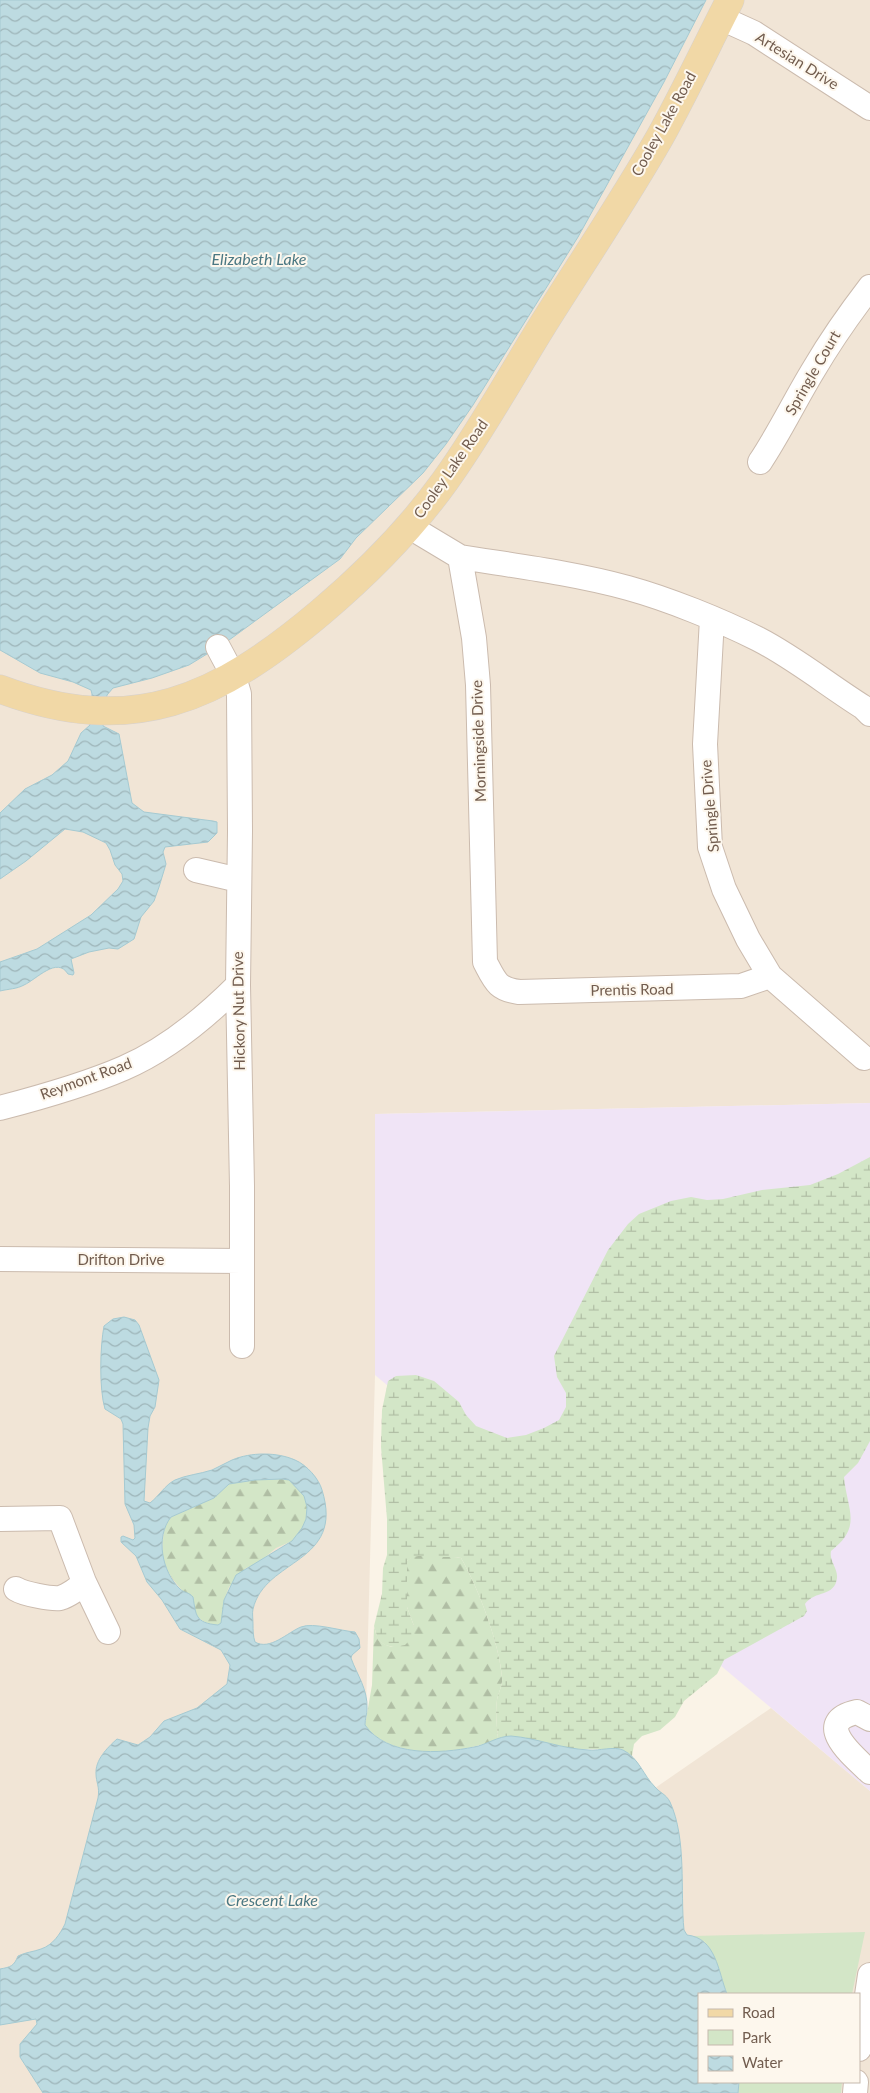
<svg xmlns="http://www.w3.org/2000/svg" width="870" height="2093" viewBox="0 0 870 2093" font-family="Lato,sans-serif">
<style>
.residential{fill:#f1e5d6;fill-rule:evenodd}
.education{fill:#f0e4f6}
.green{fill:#d3e6c7}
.forest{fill:url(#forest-firs)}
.wetland{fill:url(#wetland-marsh)}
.water{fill:url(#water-waves);stroke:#a5cad2;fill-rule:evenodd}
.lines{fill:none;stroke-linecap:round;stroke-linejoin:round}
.minor-casing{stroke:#cbbbae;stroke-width:26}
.major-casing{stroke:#d7d1cd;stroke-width:29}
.minor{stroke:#fff;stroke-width:24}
.major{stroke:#f1d8a6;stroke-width:28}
.labels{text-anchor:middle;stroke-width:4;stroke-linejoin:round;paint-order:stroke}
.street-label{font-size:15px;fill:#715c4e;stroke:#fdf7ed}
.water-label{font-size:16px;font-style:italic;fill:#4a7782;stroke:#fdf7ed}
</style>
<defs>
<pattern id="forest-firs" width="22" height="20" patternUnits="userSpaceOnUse" patternTransform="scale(1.25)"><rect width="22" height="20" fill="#d3e6c7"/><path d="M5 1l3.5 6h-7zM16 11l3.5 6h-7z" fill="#b0bea4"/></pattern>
<pattern id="wetland-marsh" width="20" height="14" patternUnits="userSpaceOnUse" patternTransform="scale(1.25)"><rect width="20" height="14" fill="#d3e6c7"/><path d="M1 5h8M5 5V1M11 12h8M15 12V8" fill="none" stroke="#b0bea4"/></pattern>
<pattern id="water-waves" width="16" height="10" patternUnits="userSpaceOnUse" patternTransform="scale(1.25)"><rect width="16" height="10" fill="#bddbe1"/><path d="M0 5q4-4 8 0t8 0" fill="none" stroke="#9eb5b9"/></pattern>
</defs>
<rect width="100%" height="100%" fill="#faf3e7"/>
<!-- residential -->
<path class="residential" d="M 636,0 L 870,0 L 870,1103 L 375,1114 L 375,1375 L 360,1931 L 359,2093 L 0,2093 L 0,365 Z
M 771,1708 L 870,1791 L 870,2093 L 527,2093 L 542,1866 ZM 699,1994 L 859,1994 L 859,2082 L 699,2082 Z"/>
<!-- education -->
<path class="education" d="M 870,1103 L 870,1791 L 375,1375 L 375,1114 Z"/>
<!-- green -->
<path class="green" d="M 865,1932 L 852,1994 L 727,1994 L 705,1942 L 693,1936 Z
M 739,2082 L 842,2082 L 841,2093 L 738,2093 Z"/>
<!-- forest -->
<path class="forest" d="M 282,1479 L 289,1480 L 304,1496 L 307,1507 L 306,1519 L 302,1528 L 292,1541 L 276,1548 L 258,1563 L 246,1568 L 229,1587 L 224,1600 L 221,1623 L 218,1625 C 204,1624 192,1617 193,1602 C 174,1581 160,1570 163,1540 C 164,1530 165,1524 171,1517 L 214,1498 L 229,1484 L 255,1480 Z
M 423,1555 C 435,1558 448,1555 461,1558 C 478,1587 500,1645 502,1678 C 503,1685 498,1693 497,1700 C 495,1713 497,1725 498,1739 C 462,1754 391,1762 365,1725 L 372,1685 L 374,1626 C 377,1638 379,1644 393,1647 L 414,1626 L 407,1607 L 407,1561 L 413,1556 Z"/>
<!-- wetland -->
<path class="wetland" d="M 870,1157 L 870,1441 L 858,1463 L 844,1477 C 847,1510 863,1526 831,1551 C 829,1561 838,1568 837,1578 C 835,1597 815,1590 805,1604 L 807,1611 L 804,1616 L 724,1660 L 717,1674 L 684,1701 L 675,1717 L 660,1730 L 642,1736 L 634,1744 L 632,1756 L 621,1749 L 573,1749 L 510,1736 L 498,1739 C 497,1725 495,1713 497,1700 C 498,1693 503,1685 502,1678 C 500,1645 478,1587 461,1558 C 450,1556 441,1558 431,1557 C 421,1556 416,1554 407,1561 L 407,1607 L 414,1626 L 413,1637 L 405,1645 L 393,1647 L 385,1645 L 378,1640 L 374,1626 L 382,1594 L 383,1568 L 387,1555 L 387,1519 L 381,1447 L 382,1410 L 388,1381 L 396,1376 L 416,1375 L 434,1381 L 459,1402 L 466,1415 L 476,1426 L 507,1438 L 526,1435 L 544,1428 L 559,1420 L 566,1407 L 566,1393 L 557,1377 L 554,1356 L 608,1250 L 628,1224 L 639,1214 L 671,1201 L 691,1197 L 707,1200 L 723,1199 L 762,1190 L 810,1185 L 838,1174 Z"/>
<!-- water -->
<path class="water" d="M 0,0 L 706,0 L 664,82 L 578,237 L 473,405 L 446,444 L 423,473 L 356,538 L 340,559 L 225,643 L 189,665 L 152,678 L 113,688 L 107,695 L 103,726 L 119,734 L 132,803 L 144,812 L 213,821 L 217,822 L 217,833 L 208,842 L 165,847 L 163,852 L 166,864 L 159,887 L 154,901 L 141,917 L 134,939 L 118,949 L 109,948 L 89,952 L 71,959 L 74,973 L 73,975 L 68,974 C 57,956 37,979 24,985 C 17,989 8,989 0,991 L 0,962 L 37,949 L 91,915 L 118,889 L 123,881 L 122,874 L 115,865 L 110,850 L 106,843 L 83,832 L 65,829 L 26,861 L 0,879 L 0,813 L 25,789 L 52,775 L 68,761 L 81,733 L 90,725 L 92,694 L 91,690 L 73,682 L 40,673 L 0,650 Z
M 124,1317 L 135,1320 L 139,1325 L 159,1380 L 155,1407 L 150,1416 L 148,1428 L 144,1501 L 150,1503 C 159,1496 165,1485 175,1480 C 186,1475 200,1474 212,1470 C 219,1467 225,1463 232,1460 C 251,1452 277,1452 295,1460 C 307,1465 319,1479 322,1490 C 345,1564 265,1558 253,1609 C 252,1613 253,1619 253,1624 C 253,1630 253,1636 255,1642 C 270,1651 288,1632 301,1627 C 313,1622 341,1631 355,1632 L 359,1639 L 360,1648 L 352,1655 L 351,1658 C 357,1675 368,1689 367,1709 C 367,1714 365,1719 365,1725 C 387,1757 440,1754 474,1747 C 486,1745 498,1736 511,1736 C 537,1738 562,1749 589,1750 C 599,1751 614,1746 623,1750 C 639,1758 643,1775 655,1787 C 660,1793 666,1794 670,1802 C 687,1839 680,1891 684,1930 L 687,1935 C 716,1938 718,1971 727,1994 L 699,1994 L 699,2082 L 739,2082 L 738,2093 L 43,2093 L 20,2057 L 20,2044 L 37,2024 L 36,2019 L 0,2025 L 0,1969 C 11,1967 14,1966 18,1956 C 26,1952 33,1952 41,1949 C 53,1945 60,1934 65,1924 L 98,1798 C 100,1787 96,1782 96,1774 C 95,1760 107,1748 117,1739 L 138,1745 L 150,1737 L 164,1721 L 197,1708 L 227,1684 L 230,1665 L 221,1650 L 180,1629 L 162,1600 L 147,1582 L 136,1556 L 121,1542 L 121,1537 L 123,1536 L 133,1540 L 135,1538 L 134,1525 L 125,1504 L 123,1424 L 121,1419 L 105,1409 C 99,1389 100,1347 104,1326 L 113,1319 ZM 282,1479 L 289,1480 L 304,1496 L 307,1507 L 306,1519 L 302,1528 L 292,1541 L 236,1575 L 224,1600 L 221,1623 L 218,1625 C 195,1623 196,1615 193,1597 C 189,1592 184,1593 180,1589 C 162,1572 155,1537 171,1517 L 214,1498 L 229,1484 L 255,1480 Z"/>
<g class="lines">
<defs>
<path id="minor" d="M 721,18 L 754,33 L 870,108
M 760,462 C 780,432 795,400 814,369 C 831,340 850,313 870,287
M 410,527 L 460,557 L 474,638 L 478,685 L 485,962 C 495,981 497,989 519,992 L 741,986 L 770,976
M 460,557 C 516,566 573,573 628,588 C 668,599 720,620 758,639 C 795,658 828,685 863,707 L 870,714
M 712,619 L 705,744 L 710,847 L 724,889 L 748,939 L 770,976 L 864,1058
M 218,647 L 234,677 L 239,694 L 240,831 L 238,985 L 242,1186 L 242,1346
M 196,870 L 239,880
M 0,1108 C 42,1097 85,1085 124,1068 C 168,1049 205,1018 238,985
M 0,1259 L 242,1261
M 0,1519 L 60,1518 L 84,1582 C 80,1588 67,1596 60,1598 C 51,1599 24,1594 16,1589
M 84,1582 L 108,1632
M 870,1719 L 857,1712 C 811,1722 853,1756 870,1772
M 859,2049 L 870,1975
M 855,2093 L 856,2082"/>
<path id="major" d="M 0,689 C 133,739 218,699 321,612 C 367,573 410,530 445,481 C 481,431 511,376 544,323 C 583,261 624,200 660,137 C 685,92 707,45 730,0"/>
</defs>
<!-- minor casing -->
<use href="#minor" class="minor-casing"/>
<!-- major casing -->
<use href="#major" class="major-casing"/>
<!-- minor -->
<use href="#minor" class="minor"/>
<!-- major -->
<use href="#major" class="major"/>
</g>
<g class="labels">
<!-- street labels -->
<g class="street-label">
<text transform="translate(797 61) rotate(32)" y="5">Artesian Drive</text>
<text transform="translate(664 124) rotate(-61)" y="5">Cooley Lake Road</text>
<text transform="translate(813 373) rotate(-60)" y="5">Springle Court</text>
<text transform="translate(451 469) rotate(-55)" y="5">Cooley Lake Road</text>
<text transform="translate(479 741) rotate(-92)" y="5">Morningside Drive</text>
<text transform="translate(710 806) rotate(-95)" y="5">Springle Drive</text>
<text transform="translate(632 990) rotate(-1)" y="5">Prentis Road</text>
<text transform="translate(239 1011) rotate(-91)" y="5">Hickory Nut Drive</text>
<text transform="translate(86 1079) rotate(-20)" y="5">Reymont Road</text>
<text x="121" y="1265">Drifton Drive</text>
</g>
<!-- water labels -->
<g class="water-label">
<text x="259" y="265">Elizabeth Lake</text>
<text x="272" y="1906">Crescent Lake</text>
</g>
</g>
<!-- legend -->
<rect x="698" y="1993" width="162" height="90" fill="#fdf7ed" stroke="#c5b9ad"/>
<rect x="708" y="2009" width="25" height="8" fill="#f1d8a6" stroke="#c5b9ad"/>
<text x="742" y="2018" font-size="15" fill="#715c4e">Road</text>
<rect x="708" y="2030" width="25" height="15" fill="#d3e6c7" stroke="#c5b9ad"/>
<text x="742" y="2043" font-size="15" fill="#715c4e">Park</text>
<rect x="708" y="2056" width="25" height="15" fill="url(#water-waves)" stroke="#c5b9ad"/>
<text x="742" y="2068" font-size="15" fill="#715c4e">Water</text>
</svg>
